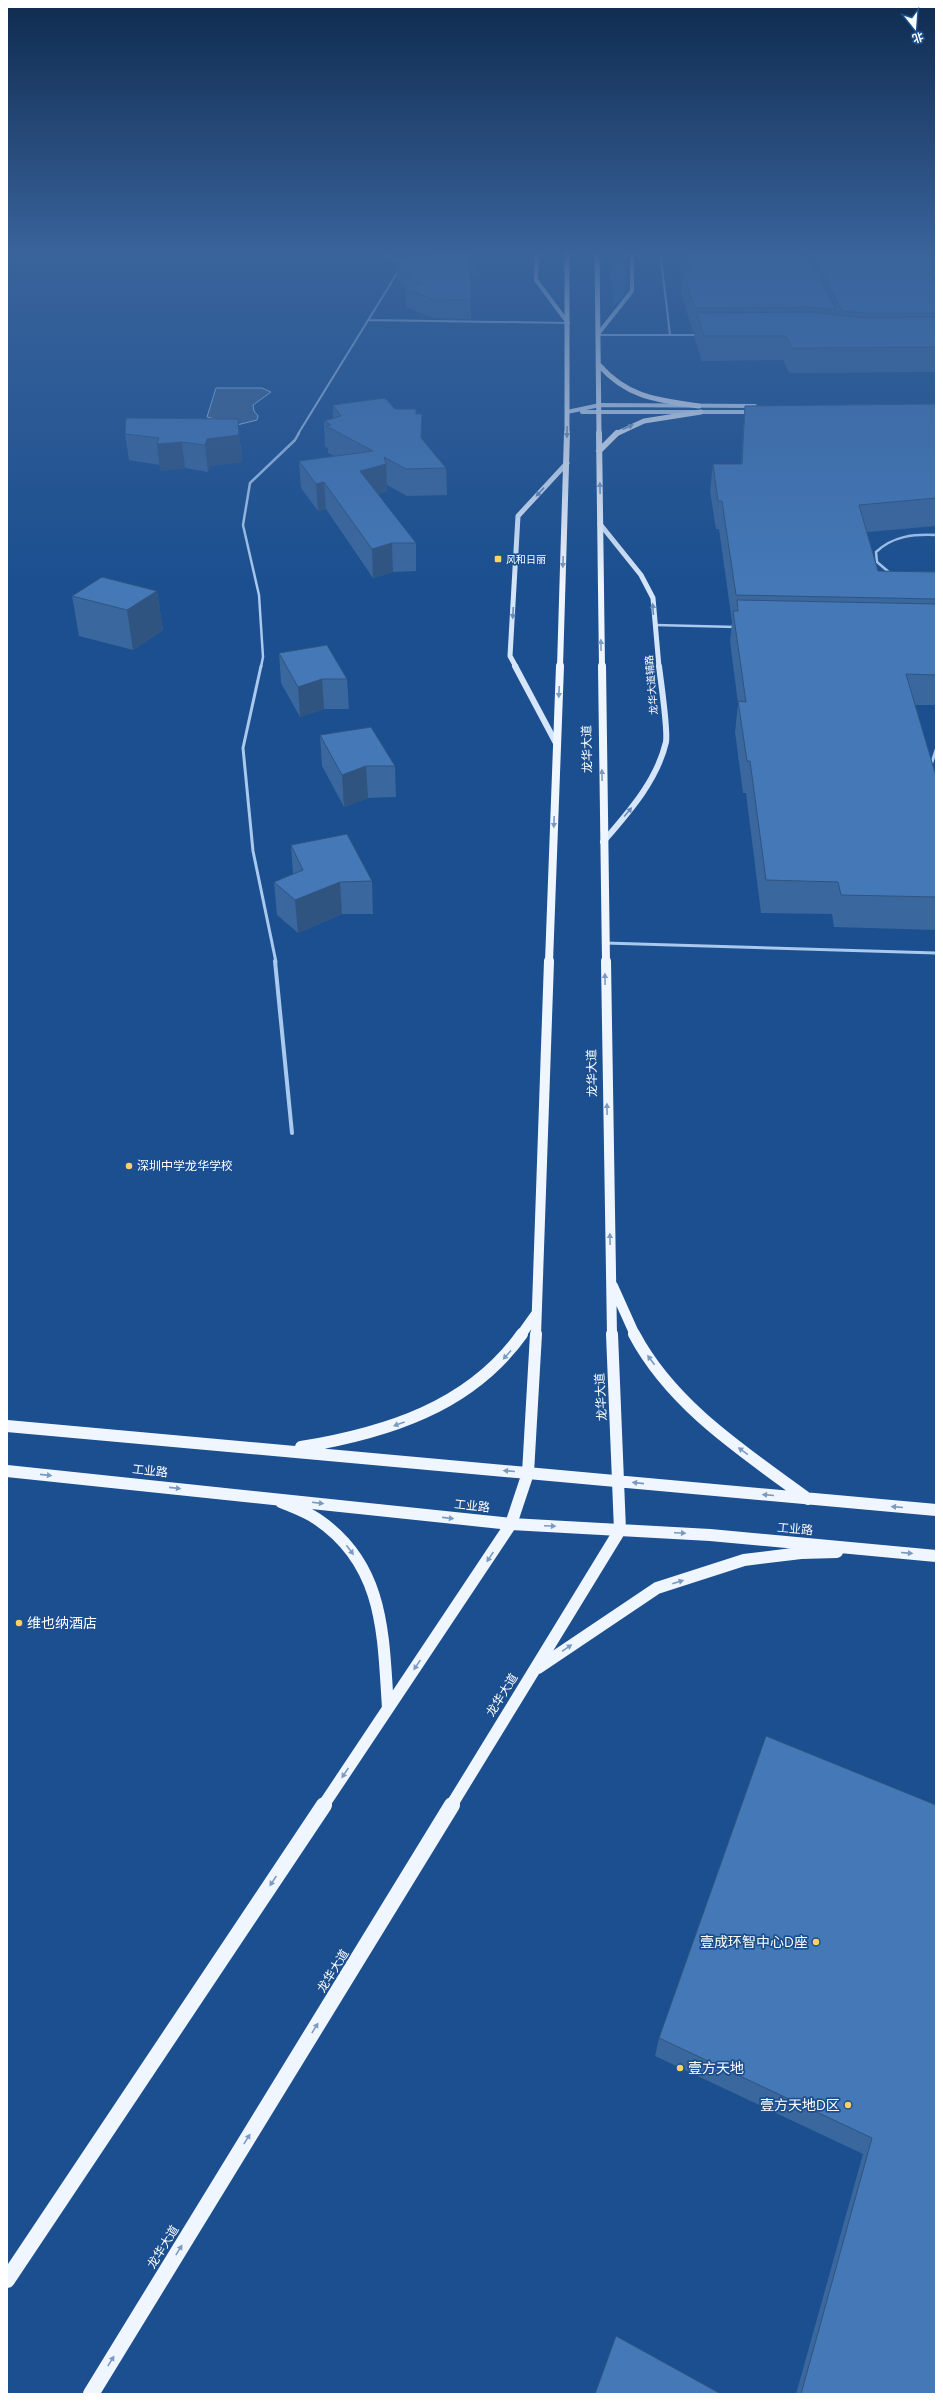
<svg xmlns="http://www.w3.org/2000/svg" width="943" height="2401" viewBox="0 0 943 2401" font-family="Ubuntu,'Noto Sans SC',sans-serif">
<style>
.green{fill:#2e69ad}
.water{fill:#3c6290;stroke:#9cc4f0}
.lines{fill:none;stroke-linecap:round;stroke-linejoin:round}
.minor-far3{stroke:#a9c9ee;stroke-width:2}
.minor-far2{stroke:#a9c9ee;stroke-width:2.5}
.minor-far1{stroke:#a9c9ee;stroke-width:3}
.minor{stroke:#a9c9ee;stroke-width:4}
.secondary-far2{stroke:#d6e6fa;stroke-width:4}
.secondary-far1{stroke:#d6e6fa;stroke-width:5}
.secondary{stroke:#d6e6fa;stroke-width:6}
.primary-far5{stroke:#f0f6ff;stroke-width:5}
.primary-far4{stroke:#f0f6ff;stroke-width:6}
.primary-far3{stroke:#f0f6ff;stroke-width:8}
.primary-far2{stroke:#f0f6ff;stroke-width:10}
.primary-far1{stroke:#f0f6ff;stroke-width:12}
.primary{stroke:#f0f6ff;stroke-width:16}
.wall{fill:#3a679d}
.shaded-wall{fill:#305480}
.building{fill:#4478b7;stroke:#305480}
.oneway{fill:#7b9ac1}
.oneway2{fill:#668bba}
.poi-dot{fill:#ffd166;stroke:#1b4f8f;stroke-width:1.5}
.labels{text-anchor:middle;stroke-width:3.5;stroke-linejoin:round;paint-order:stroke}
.far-poi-label{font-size:10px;fill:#fff;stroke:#1b4f8f;text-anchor:start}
.far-street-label{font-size:10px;fill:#fff;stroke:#1b4f8f}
.street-label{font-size:12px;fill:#fff;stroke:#1b4f8f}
.poi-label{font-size:12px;fill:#fff;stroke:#1b4f8f;text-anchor:start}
.near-poi-label{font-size:14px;fill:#fff;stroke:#1b4f8f;text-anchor:start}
</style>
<rect width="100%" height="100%" fill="#1b4f8f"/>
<!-- green -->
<path class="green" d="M 609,250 L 625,250 C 626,273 633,290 613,307 Z"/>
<!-- water -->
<path class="water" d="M 216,388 L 262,388 L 271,392 L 253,405 L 254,411 L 258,416 L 257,420 L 237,425 L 207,417 Z"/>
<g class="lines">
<!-- minor-far3 -->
<path class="minor-far3" d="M 383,250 L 399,264
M 660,250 L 670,335
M 368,320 L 568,323
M 598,335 L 700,335
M 298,434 L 399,270"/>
<!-- minor-far2 -->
<path class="minor-far2" d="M 890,573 L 877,562 L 876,552 C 893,536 913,534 936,535
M 655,625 L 736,627
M 261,667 L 263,657 L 259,595 L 243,525 L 250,483 L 295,440 L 299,433"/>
<!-- minor-far1 -->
<path class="minor-far1" d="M 261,666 L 243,748 L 253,851 L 276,962
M 931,765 L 936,750
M 605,943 L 936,953"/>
<!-- minor -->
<path class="minor" d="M 275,961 L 292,1133"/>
<!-- secondary-far2 -->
<path class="secondary-far2" d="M 537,250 L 536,280 L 568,323
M 598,334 L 632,291 L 632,250
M 567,412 L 600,405 L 755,406
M 582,412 L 755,412"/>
<!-- secondary-far1 -->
<path class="secondary-far1" d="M 600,524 L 641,575 L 653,598 L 659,667
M 516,667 L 510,656 L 518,516 L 567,463"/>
<!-- secondary -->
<path class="secondary" d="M 515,666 L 557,745
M 603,842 C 628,813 657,781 666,742 C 668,729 661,683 659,666"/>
<!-- primary-far5 -->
<path class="primary-far5" d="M 567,250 L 567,434
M 597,250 L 599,434
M 599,365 C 628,398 658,400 699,406
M 616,434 L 644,421 L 701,412"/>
<!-- primary-far4 -->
<path class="primary-far4" d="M 599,433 L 602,667
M 599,451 L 617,433
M 560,667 L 567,433"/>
<!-- primary-far3 -->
<path class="primary-far3" d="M 602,666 L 606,962
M 549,962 L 560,666"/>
<!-- primary-far2 -->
<path class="primary-far2" d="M 606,961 L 612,1335
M 613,1286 L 635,1335
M 521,1335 L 536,1314
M 536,1335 L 549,961"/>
<!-- primary-far1 -->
<path class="primary-far1" d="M 634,1334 C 672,1406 744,1452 808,1499
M 7,1426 L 936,1510
M 301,1447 C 386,1433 470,1407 522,1334
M 7,1471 L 511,1524 L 710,1535 L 936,1556
M 281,1502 C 293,1507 307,1512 317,1519 C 385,1565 383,1635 388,1708
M 538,1668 L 657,1588 L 744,1560 L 801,1553 L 837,1552
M 323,1806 L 511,1524 L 528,1473 L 536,1334
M 451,1806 L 620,1530 L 612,1334"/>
<!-- primary -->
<path class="primary" d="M 7,2280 L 324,1805
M 91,2394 L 452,1805"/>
</g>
<!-- wall -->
<path class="wall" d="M 390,250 L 476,250 L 476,274 L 470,274 L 471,319 L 433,318 L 406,307 L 405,288 L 406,288 L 397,278 L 396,260 L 408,257 Z
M 681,250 L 936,250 L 936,372 L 789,373 L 783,360 L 702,361 L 694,337 L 695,332 L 693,332 L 681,293 L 683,276 L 680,268 Z
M 936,404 L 936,526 L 867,532 L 878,571 L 936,572 L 936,705 L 915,705 L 936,776 L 936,930 L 834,927 L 832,914 L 761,913 L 746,793 L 743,793 L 735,732 L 738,704 L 730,641 L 732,622 L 719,529 L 716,529 L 710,491 L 713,464 L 741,464 L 743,432 L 745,406 Z
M 333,405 L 395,409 L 416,414 L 422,439 L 446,468 L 447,495 L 407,496 L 387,485 L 387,491 L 377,494 L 416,543 L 416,571 L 393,572 L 373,578 L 326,509 L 318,511 L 301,488 L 299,461 L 334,456 L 328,453 L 328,448 L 325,447 L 324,421 L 333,418 Z
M 125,434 L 241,445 L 242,462 L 210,466 L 208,472 L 185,468 L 160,471 L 160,465 L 129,460 Z
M 157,591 L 163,630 L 133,650 L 79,636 L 72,596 Z
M 279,653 L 347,679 L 349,709 L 324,709 L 300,717 L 281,683 Z
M 320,735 L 395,766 L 396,797 L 368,798 L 344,807 L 322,766 Z
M 291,845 L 372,881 L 373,914 L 342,914 L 298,933 L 277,915 L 274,882 L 293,874 Z
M 936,1805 L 936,2394 L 796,2394 L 863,2154 L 655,2056 L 659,2038 Z"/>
<!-- shaded-wall -->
<path class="shaded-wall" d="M 422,414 L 422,440 L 421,438 Z
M 238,419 L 242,462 L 210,466 L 208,472 L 205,445 L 207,439 Z
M 182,442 L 185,468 L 160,471 L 157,444 Z
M 386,464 L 387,491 L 361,499 L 360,471 Z
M 324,482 L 326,509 L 318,511 L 316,484 Z
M 392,543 L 393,572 L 373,578 L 372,549 Z
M 157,591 L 163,630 L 133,650 L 127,610 Z
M 322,679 L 324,709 L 300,717 L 298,687 Z
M 366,766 L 368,798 L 344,807 L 342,775 Z
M 340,882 L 342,914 L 298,933 L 295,900 Z"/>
<!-- building -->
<path class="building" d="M 433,250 L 476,250 L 476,256 L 470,256 L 471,300 L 433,299 L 405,288 L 421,284 L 396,260 L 436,251 Z
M 683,250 L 802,250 L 808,262 L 814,267 L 836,310 L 811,307 L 695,308 L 683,270 L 690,270 Z
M 807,250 L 936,250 L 936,271 L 926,268 L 936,284 L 936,313 L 863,313 L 842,311 L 818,264 L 812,259 Z
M 811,312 L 863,318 L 936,317 L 936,347 L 792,348 L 786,336 L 704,336 L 697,313 Z
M 385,398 L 395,409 L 416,409 L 416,414 L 422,414 L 421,438 L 446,468 L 406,469 L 384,457 L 386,464 L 360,471 L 416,543 L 392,543 L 372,549 L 324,482 L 316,484 L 299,461 L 373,451 L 326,426 L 331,425 L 324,421 L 341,416 L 333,405 Z
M 936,404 L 936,498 L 859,505 L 878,571 L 936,572 L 936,599 L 736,595 L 722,501 L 718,501 L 713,464 L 742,464 L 745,406 Z
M 126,418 L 238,419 L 239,435 L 207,439 L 205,445 L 182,442 L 157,444 L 159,438 L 125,434 Z
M 102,577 L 157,591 L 127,610 L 72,596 Z
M 737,600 L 936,604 L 936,675 L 906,674 L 936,776 L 936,897 L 841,895 L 838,882 L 766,880 L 750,761 L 747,761 L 738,701 L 746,702 L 733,611 L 738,611 Z
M 327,645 L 347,679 L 322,679 L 298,687 L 279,653 Z
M 371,727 L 395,766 L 366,766 L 342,775 L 320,735 Z
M 347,834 L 372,881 L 340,882 L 295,900 L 274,882 L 303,870 L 291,845 Z
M 766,1736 L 936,1805 L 936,2394 L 801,2394 L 872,2138 L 659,2038 Z
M 616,2336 L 721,2394 L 595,2394 Z"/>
<!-- one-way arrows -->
<defs><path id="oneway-solid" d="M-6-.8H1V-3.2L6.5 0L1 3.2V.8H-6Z"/></defs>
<g class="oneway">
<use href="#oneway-solid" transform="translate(628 427) rotate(-24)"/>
<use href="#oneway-solid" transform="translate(567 432) rotate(91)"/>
<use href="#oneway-solid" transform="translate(600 488) rotate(-91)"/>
<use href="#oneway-solid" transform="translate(563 562) rotate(92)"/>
<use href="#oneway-solid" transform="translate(601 645) rotate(-91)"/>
<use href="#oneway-solid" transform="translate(559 692) rotate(92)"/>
<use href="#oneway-solid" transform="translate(602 775) rotate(-91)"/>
<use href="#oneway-solid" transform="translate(554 822) rotate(92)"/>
<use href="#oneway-solid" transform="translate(605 979) rotate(-91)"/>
<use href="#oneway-solid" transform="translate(607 1109) rotate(-91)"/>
<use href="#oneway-solid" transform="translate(610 1239) rotate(-91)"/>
<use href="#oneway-solid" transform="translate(507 1355) rotate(132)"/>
<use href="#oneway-solid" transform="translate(651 1360) rotate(-127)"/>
<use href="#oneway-solid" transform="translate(399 1424) rotate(160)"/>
<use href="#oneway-solid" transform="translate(743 1451) rotate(-144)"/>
<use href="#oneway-solid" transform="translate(509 1471) rotate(-175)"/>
<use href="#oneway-solid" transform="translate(46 1475) rotate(6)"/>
<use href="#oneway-solid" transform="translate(638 1483) rotate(-174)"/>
<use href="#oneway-solid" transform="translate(175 1488) rotate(6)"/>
<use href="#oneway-solid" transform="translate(768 1495) rotate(-175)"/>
<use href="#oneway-solid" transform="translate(318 1503) rotate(7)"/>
<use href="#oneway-solid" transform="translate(897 1507) rotate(-175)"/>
<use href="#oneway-solid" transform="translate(448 1518) rotate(6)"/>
<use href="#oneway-solid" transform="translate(550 1526) rotate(3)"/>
<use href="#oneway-solid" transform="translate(680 1533) rotate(3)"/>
<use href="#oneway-solid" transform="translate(350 1550) rotate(53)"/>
<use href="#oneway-solid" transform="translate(907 1553) rotate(5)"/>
<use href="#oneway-solid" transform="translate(490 1557) rotate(124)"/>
<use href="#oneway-solid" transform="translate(678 1582) rotate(-18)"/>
<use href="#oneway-solid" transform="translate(567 1648) rotate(-34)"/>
<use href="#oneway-solid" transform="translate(417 1665) rotate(124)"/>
<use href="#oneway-solid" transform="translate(345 1773) rotate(124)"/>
<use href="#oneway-solid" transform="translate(273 1881) rotate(124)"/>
<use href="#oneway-solid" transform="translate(315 2028) rotate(-58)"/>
<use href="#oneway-solid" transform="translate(247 2139) rotate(-58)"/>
<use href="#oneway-solid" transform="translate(179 2250) rotate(-58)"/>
<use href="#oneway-solid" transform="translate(111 2361) rotate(-58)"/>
</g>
<g class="oneway2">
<use href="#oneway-solid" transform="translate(540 492) rotate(133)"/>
<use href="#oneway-solid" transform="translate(653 609) rotate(-94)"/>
<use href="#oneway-solid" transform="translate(513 613) rotate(93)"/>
<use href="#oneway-solid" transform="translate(628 812) rotate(-50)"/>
</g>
<!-- sky -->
<linearGradient id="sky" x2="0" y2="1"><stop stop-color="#0f2b4f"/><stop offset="0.43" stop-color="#39639b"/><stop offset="1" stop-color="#39639b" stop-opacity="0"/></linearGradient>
<rect width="943" height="586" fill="url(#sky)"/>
<!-- markers -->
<g class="poi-dot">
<rect x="494" y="555" width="8" height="8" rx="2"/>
<circle cx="129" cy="1166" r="4"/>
<circle cx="19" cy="1623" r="4"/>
<circle cx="816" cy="1942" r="4"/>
<circle cx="680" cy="2068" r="4"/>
<circle cx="848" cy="2105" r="4"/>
</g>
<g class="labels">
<!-- far-poi labels -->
<g class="far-poi-label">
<text x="506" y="563">风和日丽</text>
</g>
<!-- far-street labels -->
<g class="far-street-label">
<text transform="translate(651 685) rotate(-95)" y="4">龙华大道辅路</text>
</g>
<!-- street labels -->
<g class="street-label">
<text transform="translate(587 749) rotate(-91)" y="4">龙华大道</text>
<text transform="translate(592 1073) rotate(-91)" y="4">龙华大道</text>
<text transform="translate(601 1397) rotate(-93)" y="4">龙华大道</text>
<text transform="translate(150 1471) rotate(6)" y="4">工业路</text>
<text transform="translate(472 1506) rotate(6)" y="4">工业路</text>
<text transform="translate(795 1529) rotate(5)" y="4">工业路</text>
<text transform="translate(502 1695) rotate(-58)" y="4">龙华大道</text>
<text transform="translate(333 1971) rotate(-58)" y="4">龙华大道</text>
<text transform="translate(163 2247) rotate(-58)" y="4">龙华大道</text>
</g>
<!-- poi labels -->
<g class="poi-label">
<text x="137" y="1170">深圳中学龙华学校</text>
</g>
<!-- near-poi labels -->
<g class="near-poi-label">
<text x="27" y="1628">维也纳酒店</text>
<text x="808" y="1947" text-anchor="end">壹成环智中心D座</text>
<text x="688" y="2073">壹方天地</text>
<text x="840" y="2110" text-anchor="end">壹方天地D区</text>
</g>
</g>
<!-- border -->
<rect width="943" height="2401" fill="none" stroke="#ffffff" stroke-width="16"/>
<!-- north arrow -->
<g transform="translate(915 28) rotate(163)" stroke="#1b4f8f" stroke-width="3" paint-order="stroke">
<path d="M0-3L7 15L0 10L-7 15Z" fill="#ffffff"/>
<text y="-6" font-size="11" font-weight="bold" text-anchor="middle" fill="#ffffff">北</text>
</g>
</svg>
